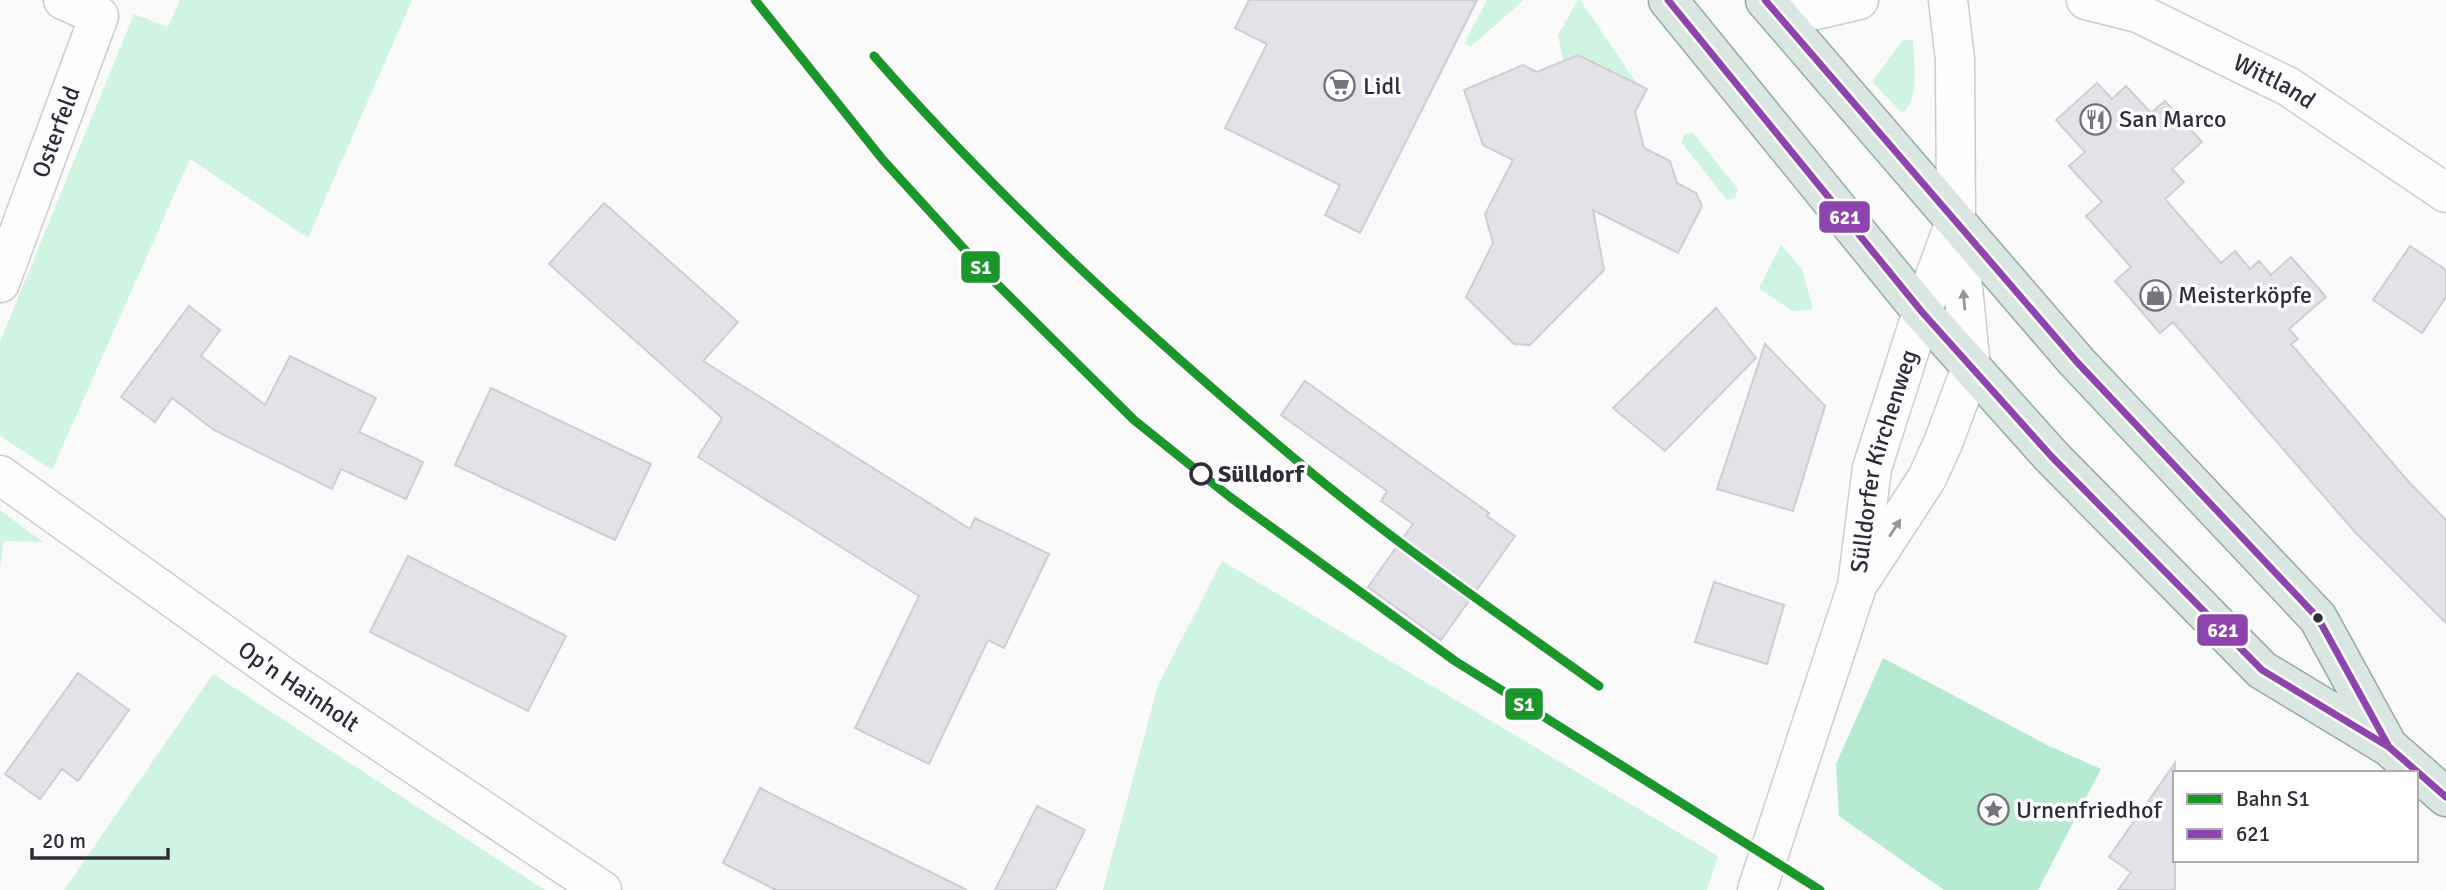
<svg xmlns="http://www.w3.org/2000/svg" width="2446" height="890" viewBox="0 0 2446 890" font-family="Signika,sans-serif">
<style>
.green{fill:#d0f4e2}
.forest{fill:#b6ebd2}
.building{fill:#e3e2e9;stroke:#cecdd4;stroke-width:2}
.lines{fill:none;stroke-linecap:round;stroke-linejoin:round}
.minor-casing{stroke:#cdccd3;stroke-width:41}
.tertiary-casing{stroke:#cdccd3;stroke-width:41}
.primary-casing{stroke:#95aba5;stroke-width:41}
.minor{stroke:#fefefe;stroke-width:38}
.tertiary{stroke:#fefefe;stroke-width:38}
.primary{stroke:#dae6e2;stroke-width:38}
.bus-1-casing{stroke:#fff;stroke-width:12}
.bus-1{stroke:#8e44ad;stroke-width:7}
.rail-1-casing{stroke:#fff;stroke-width:14}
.rail-1{stroke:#1a962b;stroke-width:9}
.oneway{fill:#96969c}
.stop-dot{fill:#fff;stroke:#2f2d3b;stroke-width:3.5}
.bus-dot{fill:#2f2d3b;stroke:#fff;stroke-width:2.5}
.labels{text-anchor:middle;stroke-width:7;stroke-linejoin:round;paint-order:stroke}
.street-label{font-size:24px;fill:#2f2d3b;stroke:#fff}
.poi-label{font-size:24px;fill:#2f2d3b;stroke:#fff;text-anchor:start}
.stop-label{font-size:24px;font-weight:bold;fill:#2f2d3b;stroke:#fff;text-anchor:start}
.line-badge{stroke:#fff;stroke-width:2.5}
.badge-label{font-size:19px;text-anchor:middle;font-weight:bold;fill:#fff}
</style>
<rect width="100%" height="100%" fill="#fafafa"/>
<!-- green -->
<path class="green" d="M 180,0 L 412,0 L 308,238 L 190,159 L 52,470 L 0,436 L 0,342 L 134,14 L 168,27 Z
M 1487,0 L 1524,0 L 1471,46 L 1464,44 Z
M 1578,0 L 1580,0 L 1638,85 L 1563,61 L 1558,35 Z
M 1913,39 C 1913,60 1921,99 1902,113 L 1872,82 L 1902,41 Z
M 1693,133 L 1738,189 L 1735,198 L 1727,200 L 1681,142 L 1685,134 Z
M 1781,245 L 1802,269 L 1813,309 L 1792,311 L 1759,288 Z
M 0,510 L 43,542 L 4,541 L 0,568 Z
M 1222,561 L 1718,856 L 1707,890 L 1103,890 L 1158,685 Z
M 213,674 L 545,890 L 64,890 Z"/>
<!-- forest -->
<path class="forest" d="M 1883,658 L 2047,745 L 2101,769 L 2038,890 L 1944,890 L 1839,816 L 1836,764 Z"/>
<!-- building -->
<path class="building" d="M 1249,0 L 1477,0 L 1360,233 L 1325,215 L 1340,185 L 1225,128 L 1267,44 L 1235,28 Z
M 1578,55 L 1647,89 L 1635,112 L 1644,148 L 1670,161 L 1677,183 L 1696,193 L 1702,206 L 1678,253 L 1593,210 L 1604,270 L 1530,345 L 1514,344 L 1466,297 L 1493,243 L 1485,214 L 1513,160 L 1483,145 L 1464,90 L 1523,65 L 1537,72 Z
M 2097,83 L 2112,99 L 2126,86 L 2151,113 L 2165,101 L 2202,142 L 2172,169 L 2184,182 L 2165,199 L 2221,263 L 2235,251 L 2250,269 L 2259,261 L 2271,275 L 2291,257 L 2326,297 L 2289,329 L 2298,339 L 2291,344 L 2407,480 L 2446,520 L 2446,623 L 2355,532 L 2173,322 L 2160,333 L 2115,281 L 2131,267 L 2086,216 L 2102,202 L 2069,166 L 2085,152 L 2056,120 Z
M 604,203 L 738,322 L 703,361 L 970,529 L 975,518 L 1049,554 L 1004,648 L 988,640 L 929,764 L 855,728 L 919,596 L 698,457 L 722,418 L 549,264 Z
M 2410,246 L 2446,270 L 2446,297 L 2422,333 L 2373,300 Z
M 189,306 L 220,330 L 201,356 L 265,405 L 290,356 L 376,398 L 359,432 L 423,462 L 406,499 L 341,469 L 332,489 L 214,430 L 172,398 L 155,422 L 121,397 Z
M 1716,308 L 1756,358 L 1665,451 L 1613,408 Z
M 1765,344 L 1825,406 L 1793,511 L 1717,489 Z
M 1305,381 L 1489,513 L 1487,516 L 1515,536 L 1441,640 L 1368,587 L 1413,524 L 1381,501 L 1387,491 L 1281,415 Z
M 491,388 L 651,464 L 615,540 L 455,465 Z
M 408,556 L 566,636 L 528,711 L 370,632 Z
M 1714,582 L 1784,605 L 1767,664 L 1695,642 Z
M 78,673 L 129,710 L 78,781 L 62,769 L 40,799 L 5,774 Z
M 2175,763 L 2175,890 L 2118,890 L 2131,872 L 2109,857 Z
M 760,788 L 791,804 L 967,890 L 776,890 L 723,863 Z
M 1037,806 L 1085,830 L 1055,890 L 995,890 Z"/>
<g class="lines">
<defs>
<g id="minor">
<path id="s1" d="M 2086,0 L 2138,13 L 2289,87 L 2446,193"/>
<path id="s2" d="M 0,283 L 99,16 L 63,0"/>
<path id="s3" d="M 0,475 L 285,678 L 602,890"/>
<path d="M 1862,578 L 1927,478 L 1943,443 L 1971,368"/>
<path id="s4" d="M 1757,890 L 1857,586 L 1872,468 L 1922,312"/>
</g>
<path id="tertiary" d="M 1778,0 L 1816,10 L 1859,0
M 1948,0 L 1955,59 L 1956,218 L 1971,368
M 1922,312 L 1953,227"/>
<path id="primary" d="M 1668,0 L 1922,312 L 2051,456 L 2262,670 L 2389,747 L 2446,797
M 1765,0 L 2076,361 L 2318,618 L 2388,746"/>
</defs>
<!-- minor casing -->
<use href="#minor" class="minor-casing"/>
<!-- tertiary casing -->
<use href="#tertiary" class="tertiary-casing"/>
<!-- primary casing -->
<use href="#primary" class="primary-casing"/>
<!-- minor -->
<use href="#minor" class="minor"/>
<!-- tertiary -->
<use href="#tertiary" class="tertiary"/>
<!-- primary -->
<use href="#primary" class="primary"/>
<defs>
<path id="bus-1" d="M 1668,0 L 1922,312 L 2051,456 L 2262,670 L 2389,747 L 2446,797
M 1765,0 L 2076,361 L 2318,618 L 2389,747"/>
</defs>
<!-- bus-1 casing -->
<use href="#bus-1" class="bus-1-casing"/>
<!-- bus-1 -->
<use href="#bus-1" class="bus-1"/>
<defs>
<path id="rail-1" d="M 755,0 L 883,160 L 986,273 L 1134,420 L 1230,497 L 1455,661 L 1820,890
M 874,56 C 1005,206 1161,347 1314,475 C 1405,550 1503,617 1599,686"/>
</defs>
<!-- rail-1 casing -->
<use href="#rail-1" class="rail-1-casing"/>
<!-- rail-1 -->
<use href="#rail-1" class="rail-1"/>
</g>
<!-- one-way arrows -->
<defs><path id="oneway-solid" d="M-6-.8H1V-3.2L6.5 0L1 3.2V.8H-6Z" transform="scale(1.75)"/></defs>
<g class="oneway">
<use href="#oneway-solid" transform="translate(1964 300) rotate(-95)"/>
<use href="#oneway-solid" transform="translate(1895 528) rotate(-57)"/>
</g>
<!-- icons -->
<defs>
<symbol id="supermarket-ring" viewBox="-11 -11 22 22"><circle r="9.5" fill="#fff" stroke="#76757e" stroke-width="1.5"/><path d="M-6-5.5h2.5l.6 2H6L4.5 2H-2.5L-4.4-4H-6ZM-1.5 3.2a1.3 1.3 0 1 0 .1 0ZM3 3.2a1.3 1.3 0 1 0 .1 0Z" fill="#76757e"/></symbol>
<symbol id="restaurant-ring" viewBox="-11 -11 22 22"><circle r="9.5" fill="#fff" stroke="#76757e" stroke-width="1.5"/><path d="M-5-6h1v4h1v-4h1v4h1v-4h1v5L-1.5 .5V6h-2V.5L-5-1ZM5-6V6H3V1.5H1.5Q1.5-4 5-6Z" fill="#76757e"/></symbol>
<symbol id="shop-ring" viewBox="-11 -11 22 22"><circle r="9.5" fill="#fff" stroke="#76757e" stroke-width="1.5"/><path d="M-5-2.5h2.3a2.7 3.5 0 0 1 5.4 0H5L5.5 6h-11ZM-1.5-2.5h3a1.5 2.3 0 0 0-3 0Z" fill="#76757e"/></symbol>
<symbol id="sight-ring" viewBox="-11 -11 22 22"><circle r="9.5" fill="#fff" stroke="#76757e" stroke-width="1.5"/><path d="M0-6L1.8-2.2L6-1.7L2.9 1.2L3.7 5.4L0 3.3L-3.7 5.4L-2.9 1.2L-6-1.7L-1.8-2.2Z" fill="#76757e"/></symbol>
</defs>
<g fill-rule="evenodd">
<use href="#supermarket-ring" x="1322" y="68" width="35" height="35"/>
<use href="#restaurant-ring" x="2078" y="102" width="35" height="35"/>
<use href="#shop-ring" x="2138" y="278" width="35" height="35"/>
<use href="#sight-ring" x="1976" y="792" width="35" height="35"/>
</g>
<!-- markers -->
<circle class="stop-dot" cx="1201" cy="474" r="10"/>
<circle class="bus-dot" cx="2318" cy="618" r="6"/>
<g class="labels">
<!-- street labels -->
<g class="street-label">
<text dy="8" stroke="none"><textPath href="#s1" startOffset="206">Wittland</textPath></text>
<text dy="8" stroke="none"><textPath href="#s2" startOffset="161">Osterfeld</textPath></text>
<text dy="8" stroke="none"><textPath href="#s4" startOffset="448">Sülldorfer Kirchenweg</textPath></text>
<text dy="8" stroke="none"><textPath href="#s3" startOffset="366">Op'n Hainholt</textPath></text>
</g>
<!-- poi labels -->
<g class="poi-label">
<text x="1363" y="94">Lidl</text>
<text x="2119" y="127">San Marco</text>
<text x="2178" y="303">Meisterköpfe</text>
<text x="2016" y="818">Urnenfriedhof</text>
</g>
<!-- stop labels -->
<g class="stop-label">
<text x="1218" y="482">Sülldorf</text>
</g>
</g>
<g class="line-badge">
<rect x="1818" y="200" width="53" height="34" rx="7" fill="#8e44ad"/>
<rect x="960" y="250" width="41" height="34" rx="7" fill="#1a962b"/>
<rect x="2196" y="613" width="53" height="34" rx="7" fill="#8e44ad"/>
<rect x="1504" y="687" width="40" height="34" rx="7" fill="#1a962b"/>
</g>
<g class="badge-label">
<text x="1845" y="224">621</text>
<text x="981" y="274">S1</text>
<text x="2223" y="637">621</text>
<text x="1524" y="711">S1</text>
</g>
<!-- legend -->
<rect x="2173" y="771" width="245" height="91" fill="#ffffff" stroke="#acabb1" stroke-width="2"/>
<rect x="2187" y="794" width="35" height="10" fill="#1a962b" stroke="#acabb1" stroke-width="2"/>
<text x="2236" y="806" font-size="21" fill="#2f2d3b">Bahn S1</text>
<rect x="2187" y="829" width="35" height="10" fill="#8e44ad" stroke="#acabb1" stroke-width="2"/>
<text x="2236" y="841" font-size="21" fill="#2f2d3b">621</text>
<!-- scale -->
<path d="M32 848v10h136v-10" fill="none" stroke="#2f2d3b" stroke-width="3.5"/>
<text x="42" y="848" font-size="21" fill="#2f2d3b" stroke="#ffffff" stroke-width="5" paint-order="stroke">20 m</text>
</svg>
